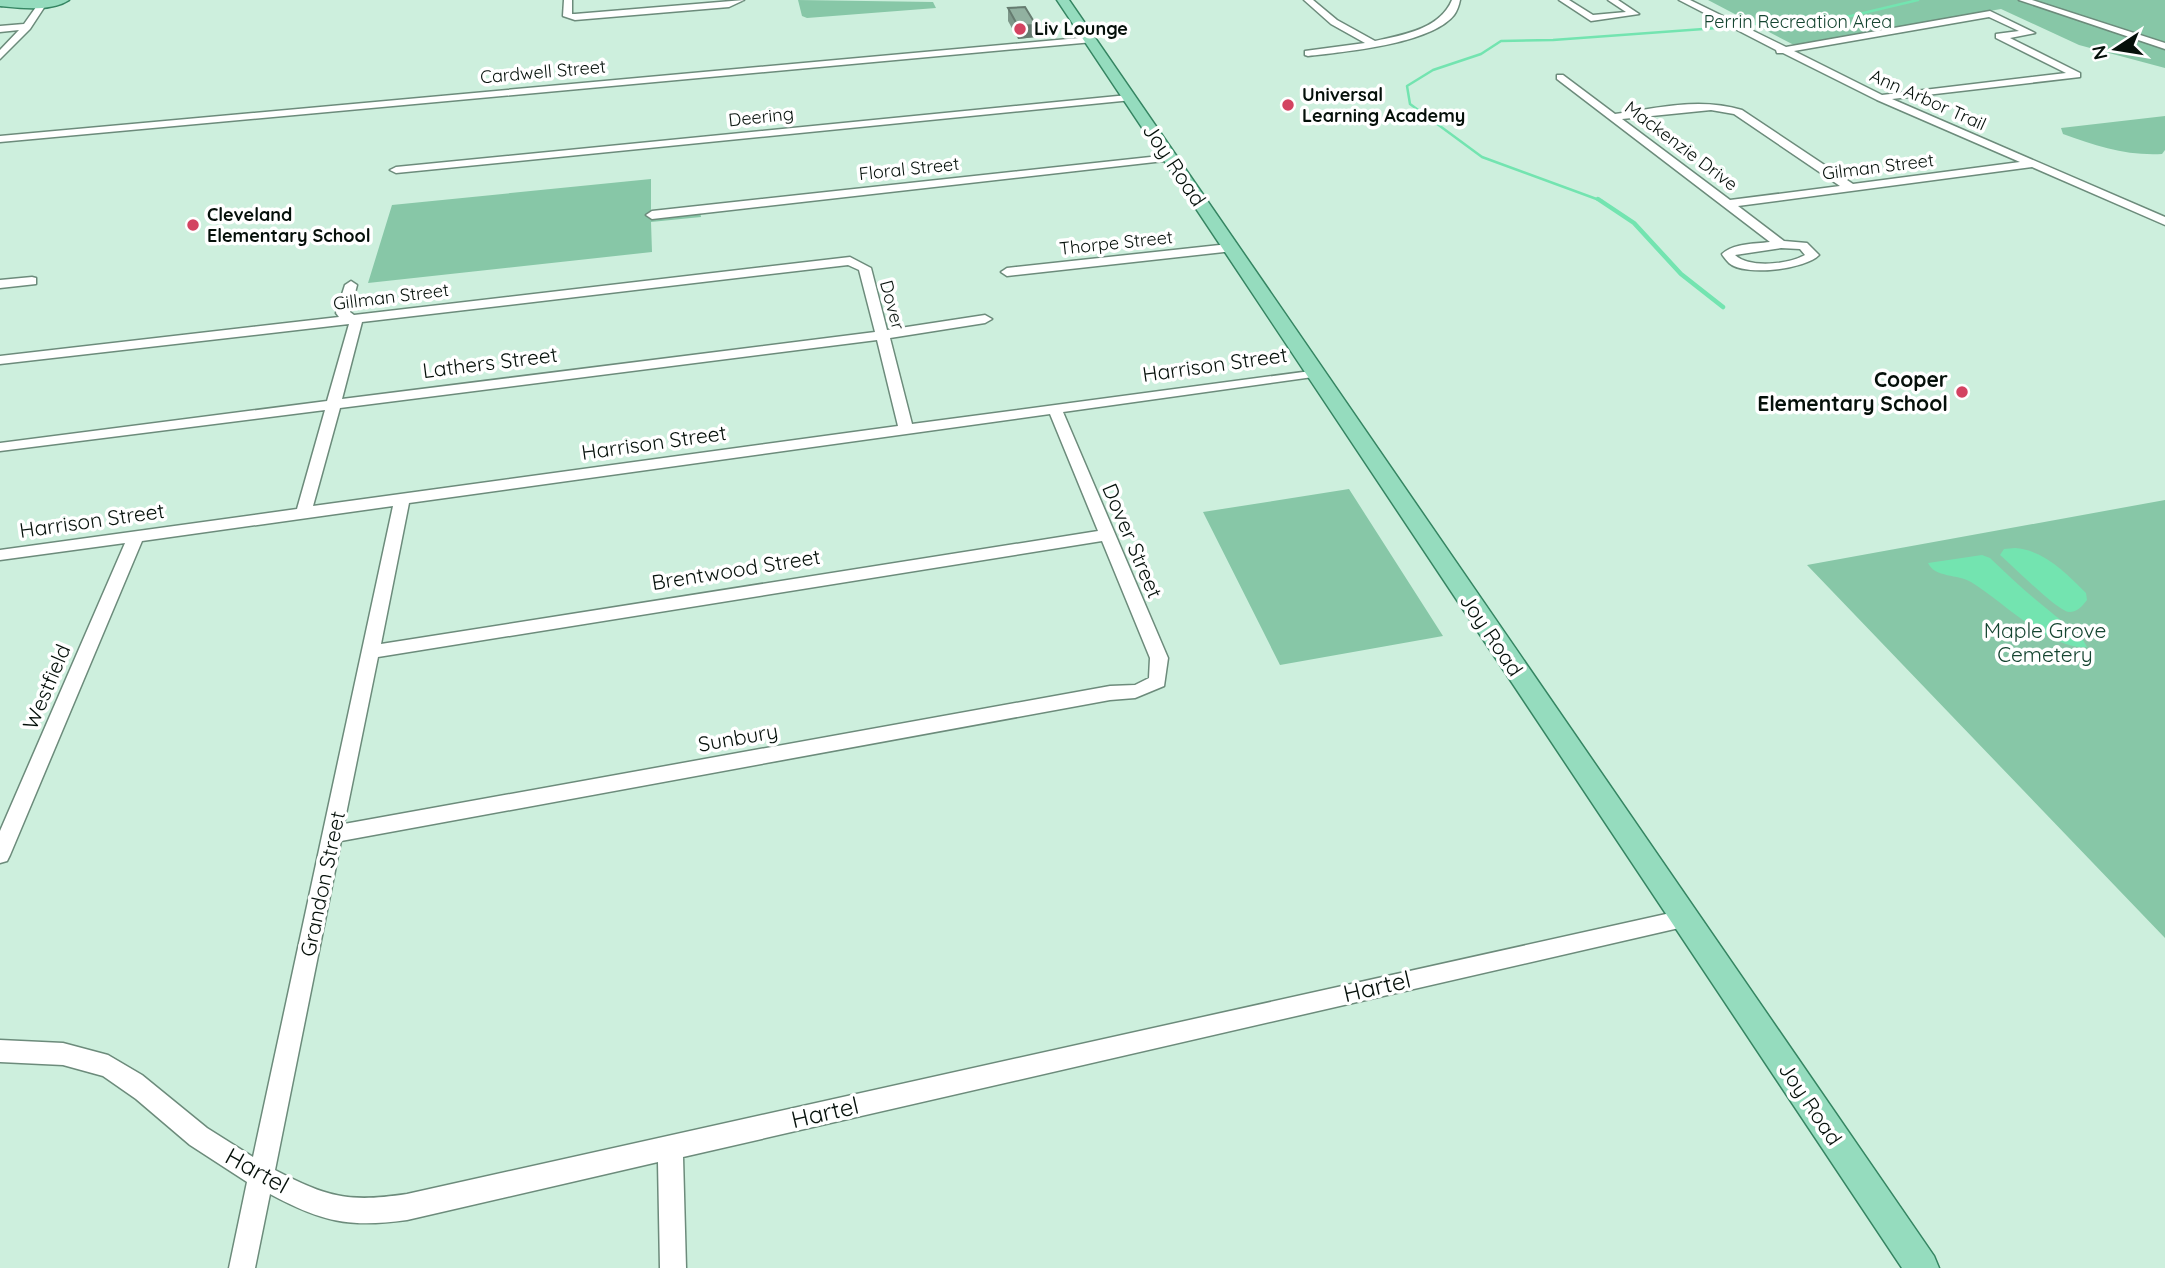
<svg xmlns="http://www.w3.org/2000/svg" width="2165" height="1268" viewBox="0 0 2165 1268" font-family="Quicksand,sans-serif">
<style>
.green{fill:#87c7a7}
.water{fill:#73e4b0}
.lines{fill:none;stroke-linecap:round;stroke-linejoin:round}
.stream-far1{stroke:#73e4b0;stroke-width:2.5}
.stream{stroke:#73e4b0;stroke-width:4.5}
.minor-casing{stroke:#6c8b7b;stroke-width:3}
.major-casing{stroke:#358562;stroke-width:3}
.minor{fill:#fff;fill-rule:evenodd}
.major{fill:#95dcbe;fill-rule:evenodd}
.wall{fill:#7d988a}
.shaded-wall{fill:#667c70}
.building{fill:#91b1a0;stroke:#667c70;stroke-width:2}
.poi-dot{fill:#d34361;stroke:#fff;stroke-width:2.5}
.labels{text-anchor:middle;stroke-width:7;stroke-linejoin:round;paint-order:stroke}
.far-park-label{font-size:18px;fill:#154531;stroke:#fff}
.far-poi-label{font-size:18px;font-weight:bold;fill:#05100a;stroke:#fff;text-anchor:start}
.far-street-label{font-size:18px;fill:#05100a;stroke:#fff}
.street-label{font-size:21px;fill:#05100a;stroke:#fff}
.poi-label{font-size:21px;font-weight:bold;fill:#05100a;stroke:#fff;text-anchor:end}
.park-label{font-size:21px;fill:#154531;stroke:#fff}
.near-street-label{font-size:24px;fill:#05100a;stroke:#fff}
</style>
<rect width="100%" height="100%" fill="#cdefdd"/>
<!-- green -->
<path class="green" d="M 798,0 L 933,2 L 936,8 L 807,18 L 802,16 Z
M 1708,0 L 2165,0 L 2165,68 L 2079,45 L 2001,9 L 1794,45 Z
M 2165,116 L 2165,150 L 2162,154 C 2127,156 2096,146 2063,134 L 2061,128 Z
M 651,179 L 651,215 L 700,210 L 701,217 L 651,222 L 652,252 L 368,283 L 392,205 Z
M 1349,489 L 1443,636 L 1280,665 L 1203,512 Z
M 2165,500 L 2165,938 L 1807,565 Z"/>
<!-- water -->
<path class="water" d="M 2015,548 C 2044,550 2066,573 2086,593 L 2087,600 C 2082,606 2078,612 2069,612 C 2057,611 2012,565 2000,555 L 2004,549 Z
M 1982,555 L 1990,558 C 2010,577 2030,596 2052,613 C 2066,625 2079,630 2087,647 C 2051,651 2001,600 1971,582 C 1958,574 1935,578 1928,563 Z"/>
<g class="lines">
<!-- stream-far1 -->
<path class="stream-far1" d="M 1751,24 L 1821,23 L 1918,0
M 1602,201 L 1482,157 L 1410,104 L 1407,86 L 1433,70 L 1481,54 L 1501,41 L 1553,40 L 1717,28"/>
<!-- stream -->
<path class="stream" d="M 1598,199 L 1634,223 L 1681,274 L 1723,307"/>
<defs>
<path id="minor" d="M 41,0 L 49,0 L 30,29 L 0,59 L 0,50 L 19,30 L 0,32 L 0,26 L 24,24 Z
M 564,0 L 572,0 L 572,14 L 575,14 L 744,0 L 729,7 L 575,20 L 563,16 Z
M 1304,0 L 1313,0 L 1337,20 L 1375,41 C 1403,35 1440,29 1452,0 L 1460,0 C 1459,5 1457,11 1454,15 C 1431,44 1344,52 1308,56 L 1305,55 L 1305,51 L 1365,43 L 1331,24 Z
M 1559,0 L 1569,0 L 1593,15 L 1626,12 L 1608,0 L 1618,0 L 1639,14 L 1591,21 Z
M 1679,0 L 1690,0 L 1786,47 L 1990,11 L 2035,33 L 2010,38 L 2080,73 L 2080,77 L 1892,99 L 2165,217 L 2165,225 L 2032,167 L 1738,206 L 1784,241 L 1807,243 L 1819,255 C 1806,269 1745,277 1729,263 C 1728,262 1722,255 1722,254 C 1734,243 1754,244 1770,242 L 1557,79 L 1557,75 L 1563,75 L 1615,114 C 1657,108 1700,97 1742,110 L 1853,184 L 2020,162 L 1877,100 L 1783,53 L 1777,53 L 1776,50 ZM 1989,17 L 2019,31 L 1996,34 L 1996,38 L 2066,73 L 1882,95 L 1794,51 ZM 1711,110 L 1734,114 L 1840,186 L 1730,200 L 1622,119 ZM 1781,248 L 1800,249 L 1805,255 C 1789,264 1750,269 1735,255 Z
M 2019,0 L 2032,0 L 2165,43 L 2165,49 Z
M 1090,37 L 1095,40 L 1093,42 L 0,142 L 0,136 Z
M 1128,95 L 1132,96 L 1132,100 L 396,173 L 390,170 L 396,167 Z
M 1169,155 L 1174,158 L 1173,160 L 652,219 L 646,215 L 652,211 Z
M 1229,244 L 1233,245 L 1233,251 L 1007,276 L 1001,272 L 1007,268 Z
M 850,257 L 871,268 L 887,330 L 985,315 L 992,319 L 985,323 L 890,338 L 912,424 L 1318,370 L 1320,373 L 1313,377 L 1063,412 L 1168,658 L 1164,686 L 1135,698 L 1110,700 L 341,841 L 275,1170 C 327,1197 348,1203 407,1194 L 1684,910 L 1692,913 L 1695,919 L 1692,925 L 683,1157 L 686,1268 L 660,1268 L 658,1162 L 407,1220 C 349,1228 322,1222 270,1194 L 255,1268 L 229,1268 L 247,1182 L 190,1145 L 136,1099 L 103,1076 L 63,1065 L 0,1062 L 0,1040 L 63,1043 L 108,1055 L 142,1075 L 207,1128 L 253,1157 L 393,506 L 142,541 L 10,855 L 7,861 L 0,863 L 0,831 L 125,543 L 0,560 L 0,550 L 297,509 L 325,410 L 0,451 L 0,443 L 327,401 L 349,324 L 0,364 L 0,356 L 339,317 L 336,313 L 345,285 L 351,281 L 357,285 L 350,312 L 354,315 ZM 848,265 L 859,270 L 875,332 L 342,399 L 362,322 ZM 877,340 L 898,426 L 313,506 L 340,408 ZM 1050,414 L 1098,531 L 381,644 L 409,503 ZM 1102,541 L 1150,658 L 1149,678 L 1135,685 L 1110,686 L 344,824 L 378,657 Z
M 32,277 L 36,278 L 36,284 L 0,288 L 0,280 Z"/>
<path id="major" d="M 0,0 L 69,0 C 51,12 20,8 0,6 Z
M 1057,0 L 1069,0 L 1934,1256 L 1939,1268 L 1902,1268 Z"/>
</defs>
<!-- minor casing -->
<use href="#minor" class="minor-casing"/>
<!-- major casing -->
<use href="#major" class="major-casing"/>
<!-- minor -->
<use href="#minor" class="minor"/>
<!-- major -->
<use href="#major" class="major"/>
</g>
<!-- wall -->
<path class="wall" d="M 1008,8 L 1036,37 L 1018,39 L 1008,21 Z"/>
<!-- shaded-wall -->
<path class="shaded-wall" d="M 1036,25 L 1036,37 L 1018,39 L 1018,26 Z"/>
<!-- building -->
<path class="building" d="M 1025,7 L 1036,25 L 1018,26 L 1008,8 Z"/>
<!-- markers -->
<g class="poi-dot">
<circle cx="1020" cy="29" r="7"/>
<circle cx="1288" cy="105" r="7"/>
<circle cx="193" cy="225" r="7"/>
<circle cx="1962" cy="392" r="7"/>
</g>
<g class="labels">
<!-- far-park labels -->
<g class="far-park-label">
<text x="1798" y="28">Perrin Recreation Area</text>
</g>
<!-- far-poi labels -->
<g class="far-poi-label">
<text x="1034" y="35">Liv Lounge</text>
<text x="1302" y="101">Universal<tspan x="1302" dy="21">Learning Academy</tspan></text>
<text x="207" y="221">Cleveland<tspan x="207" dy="21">Elementary School</tspan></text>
</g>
<!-- far-street labels -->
<g class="far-street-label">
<text transform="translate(543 72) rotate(-5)" y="6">Cardwell Street</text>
<text transform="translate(1928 100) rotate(24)" y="6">Ann Arbor Trail</text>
<text transform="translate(761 117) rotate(-6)" y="6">Deering</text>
<text transform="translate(1681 146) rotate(37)" y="6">Mackenzie Drive</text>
<text transform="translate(1878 167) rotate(-7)" y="6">Gilman Street</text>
<text transform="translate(909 169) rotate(-6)" y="6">Floral Street</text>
<text transform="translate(1116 243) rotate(-6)" y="6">Thorpe Street</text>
<text transform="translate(391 297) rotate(-7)" y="6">Gillman Street</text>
<text transform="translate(892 305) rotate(75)" y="6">Dover</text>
</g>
<!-- street labels -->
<g class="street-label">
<text transform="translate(1174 165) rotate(56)" y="7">Joy Road</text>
<text transform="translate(490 363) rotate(-7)" y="7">Lathers Street</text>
<text transform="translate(1215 365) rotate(-8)" y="7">Harrison Street</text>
<text transform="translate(654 443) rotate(-8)" y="7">Harrison Street</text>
<text transform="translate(92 521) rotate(-8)" y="7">Harrison Street</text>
<text transform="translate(1132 541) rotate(67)" y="7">Dover Street</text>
<text transform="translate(736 570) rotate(-9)" y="7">Brentwood Street</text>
<text transform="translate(1491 635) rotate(56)" y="7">Joy Road</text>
<text transform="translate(47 687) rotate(-67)" y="7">Westfield</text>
<text transform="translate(738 738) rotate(-10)" y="7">Sunbury</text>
<text transform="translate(323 884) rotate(-78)" y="7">Grandon Street</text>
<text transform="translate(1810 1104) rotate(56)" y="7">Joy Road</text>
</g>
<!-- poi labels -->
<g class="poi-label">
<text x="1948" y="387">Cooper<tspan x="1948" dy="24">Elementary School</tspan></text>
</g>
<!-- park labels -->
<g class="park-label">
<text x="2045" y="638">Maple Grove<tspan x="2045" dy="24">Cemetery</tspan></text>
</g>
<!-- near-street labels -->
<g class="near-street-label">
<text transform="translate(1377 987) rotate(-13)" y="8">Hartel</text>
<text transform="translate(825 1113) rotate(-13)" y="8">Hartel</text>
<text transform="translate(257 1171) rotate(29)" y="8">Hartel</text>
</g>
</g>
<!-- north arrow -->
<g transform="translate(2116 49) rotate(258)" stroke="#ffffff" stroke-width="5" paint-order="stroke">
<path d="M0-5L12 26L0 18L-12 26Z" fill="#05100a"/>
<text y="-10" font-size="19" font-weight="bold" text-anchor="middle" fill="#05100a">N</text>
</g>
</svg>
